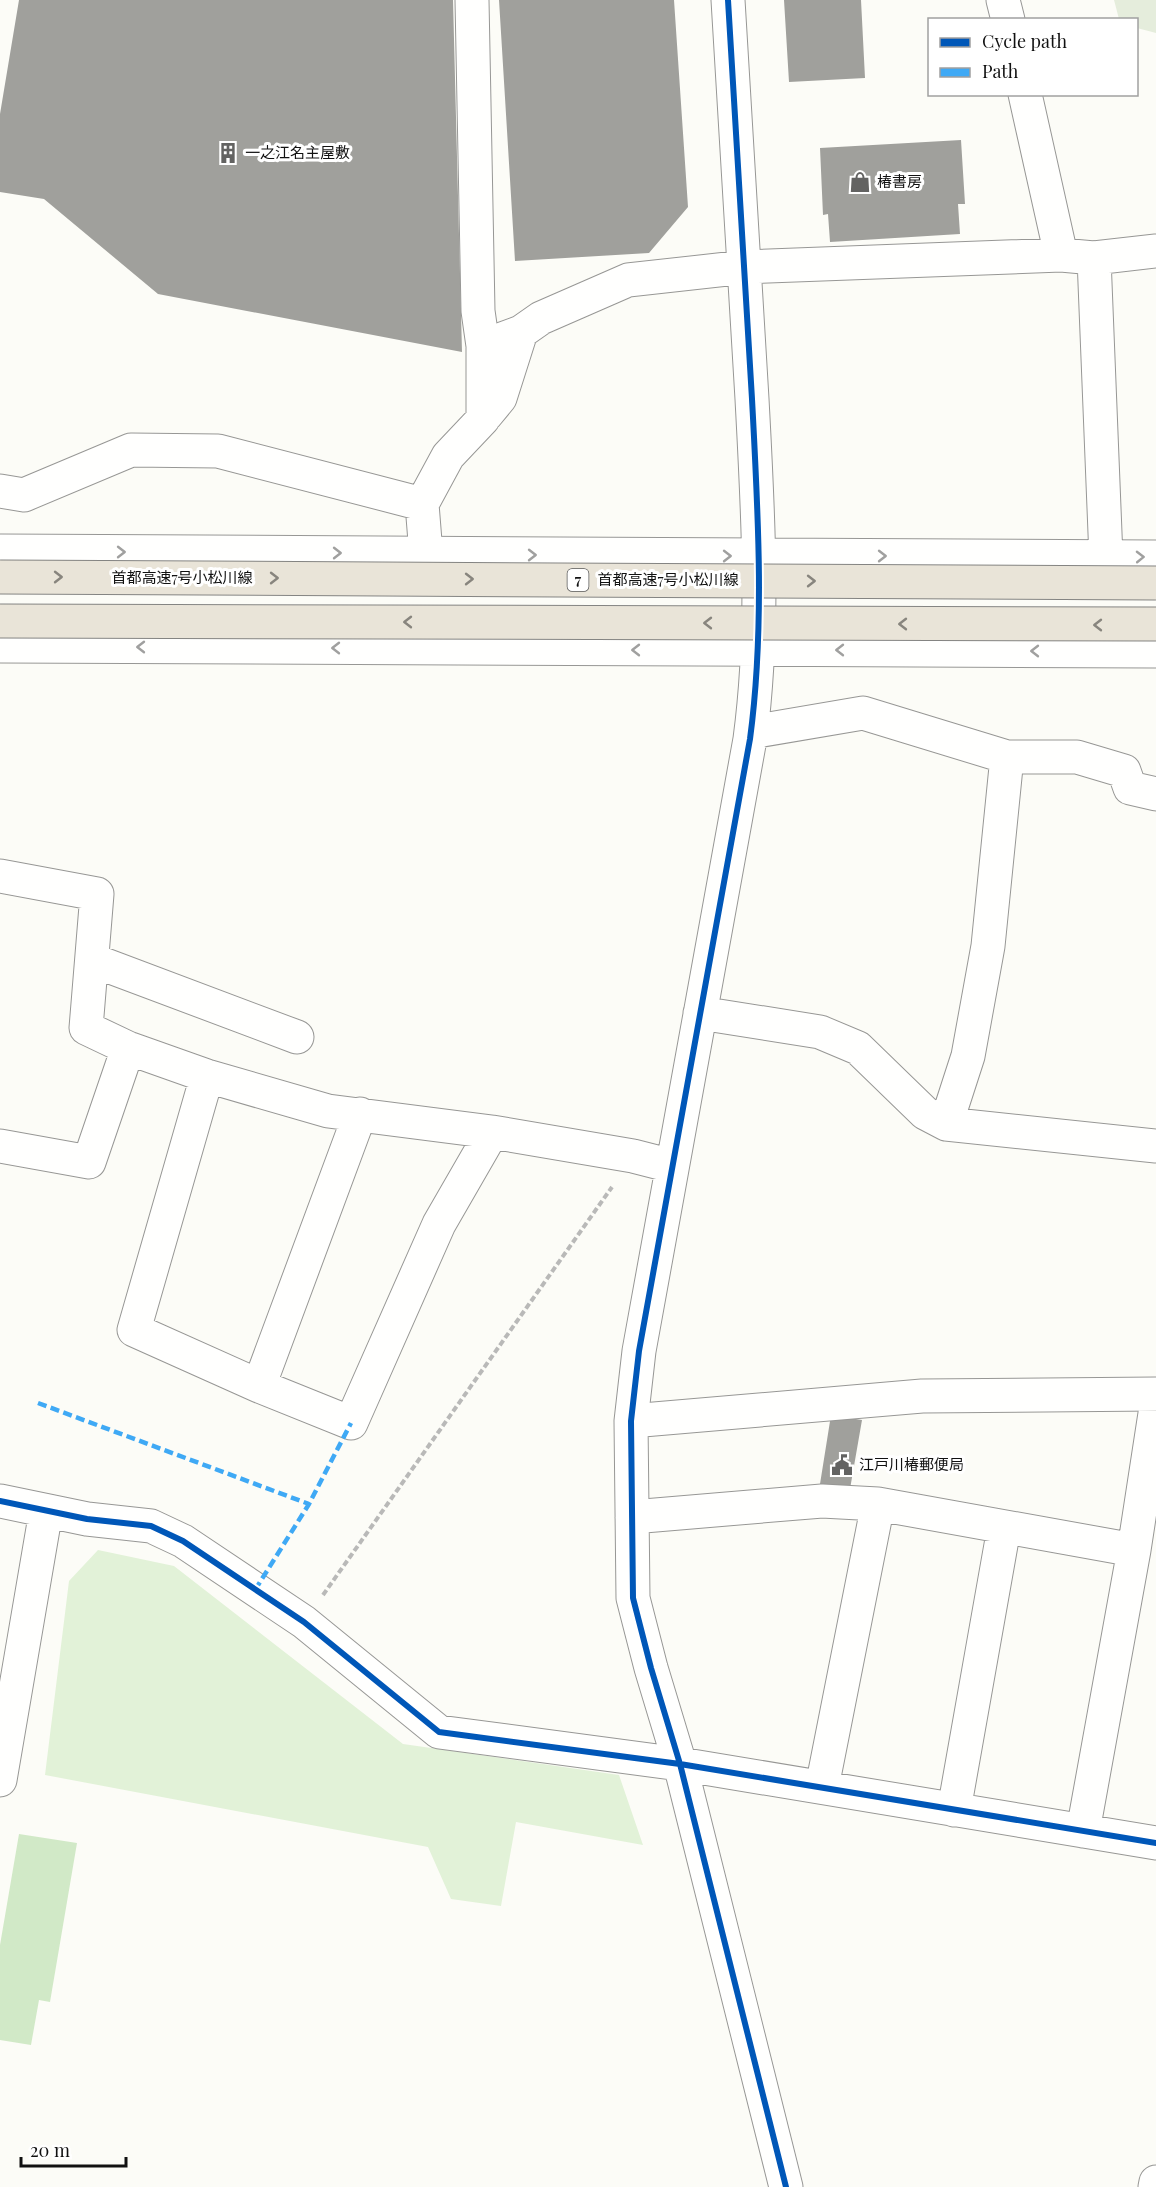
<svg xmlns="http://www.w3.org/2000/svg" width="1156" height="2187" viewBox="0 0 1156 2187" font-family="'Playfair Display','Noto Sans JP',serif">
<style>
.green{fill:#e2f2d8}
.forest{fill:#d1e9c7}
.cemetery{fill:#e5eddc}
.building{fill:#a0a09c}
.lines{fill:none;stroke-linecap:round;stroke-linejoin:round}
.minor-casing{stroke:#979795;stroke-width:35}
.path{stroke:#b9b9b8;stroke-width:4;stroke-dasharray:6 3;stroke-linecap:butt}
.minor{stroke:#fffffe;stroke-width:33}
.highway-bridge-casing{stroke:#848482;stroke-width:35;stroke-linecap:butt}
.highway-bridge{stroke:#e9e4d8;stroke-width:33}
.quiet{stroke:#3fa9f5;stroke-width:4.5;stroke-dasharray:9 4.5;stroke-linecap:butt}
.cycleway-casing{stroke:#fff;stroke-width:10}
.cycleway{stroke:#0057b8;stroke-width:6}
.oneway{stroke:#a0a09f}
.oneway2{stroke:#88857e}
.labels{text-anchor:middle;stroke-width:6;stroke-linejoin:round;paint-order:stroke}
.shield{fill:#fff;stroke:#585858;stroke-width:1.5}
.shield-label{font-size:14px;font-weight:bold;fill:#111}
.poi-label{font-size:15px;fill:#111;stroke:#fff;text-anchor:start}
.street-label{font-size:15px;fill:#111;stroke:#fff}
</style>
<rect width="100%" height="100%" fill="#fcfcf7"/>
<!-- green -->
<path class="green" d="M 98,1550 L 174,1566 L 403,1744 L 619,1775 L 643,1845 L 516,1822 L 501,1906 L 451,1899 L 428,1847 L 45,1775 L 69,1581 Z"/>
<!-- forest -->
<path class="forest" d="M 19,1834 L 77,1843 L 50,2002 L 39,2000 L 31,2045 L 0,2040 L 0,1945 Z"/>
<!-- cemetery -->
<path class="cemetery" d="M 1114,0 L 1156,0 L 1156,33 L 1137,28 L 1136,20 L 1119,19 Z"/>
<!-- building -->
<path class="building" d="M 19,0 L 453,0 L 462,352 L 158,294 L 44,199 L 0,192 L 0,114 Z
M 499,0 L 674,0 L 688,207 L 649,253 L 515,261 Z
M 784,0 L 861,0 L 865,78 L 789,82 Z
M 961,140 L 965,204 L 958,204 L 960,234 L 830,242 L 828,214 L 823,215 L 820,148 Z
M 831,1415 L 862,1420 L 850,1489 L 820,1484 Z"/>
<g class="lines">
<defs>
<path id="minor" d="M 728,0 C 737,133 745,266 752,399 C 758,512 765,626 750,739 L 639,1351 L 631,1421 L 633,1598 L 651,1668 L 680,1764 L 786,2187
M 1003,0 L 1008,20
M 1025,94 L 1061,255
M 1094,258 L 1106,558
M 483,346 L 521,332 L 541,318 L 628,280 L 745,267 L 1061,255 L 1094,258 L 1156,251
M 486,415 L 500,398 L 521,332
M 0,491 L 24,495 L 131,450 L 218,451 L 422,504 L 426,554
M 422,504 L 448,456 L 483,419 L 483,346 L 478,311 L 472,0
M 0,551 L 1156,557
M 0,646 L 1156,651
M 751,732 L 863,713 L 1007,757 L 1077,757 L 1124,771 L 1130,788 L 1156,794
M 0,876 L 97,894 L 86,1028 L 128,1048 L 207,1076 L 328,1111 L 492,1132 L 633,1156 L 672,1166
M 92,960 L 297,1037
M 700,1013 L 820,1032 L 858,1048 L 925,1113 L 946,1124 L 1156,1146
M 207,1076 L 134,1330 L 259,1386 L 360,1114
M 946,1124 L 968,1056 L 988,946 L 1007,757
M 0,1146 L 89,1162 L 128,1048
M 259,1386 L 351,1423 L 439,1224 L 492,1132
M 631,1421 L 922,1396 L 1156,1394
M 0,1501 L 87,1519 L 151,1526 L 183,1541 L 304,1622 L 439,1732 L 680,1764 L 1156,1843
M 632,1517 L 822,1501 L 878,1504 L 1134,1550
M 0,1780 L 46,1511
M 822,1787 L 878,1504
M 954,1810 L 1004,1528
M 1083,1831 L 1134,1550 L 1156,1407
M 1155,2187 L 1156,2182"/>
</defs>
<!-- minor casing -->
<use href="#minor" class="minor-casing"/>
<!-- path -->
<path class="path" d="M 323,1595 L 612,1187"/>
<!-- minor -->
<use href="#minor" class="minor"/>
<defs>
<path id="highway-bridge" d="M 0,577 L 1156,583
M 0,621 L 1156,624"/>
</defs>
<!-- highway-bridge casing -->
<use href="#highway-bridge" class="highway-bridge-casing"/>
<!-- highway-bridge -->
<use href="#highway-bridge" class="highway-bridge"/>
<!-- quiet -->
<path class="quiet" d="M 38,1403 L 309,1504
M 255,1590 L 309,1504 L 351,1423"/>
<defs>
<path id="cycleway" d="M 728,0 C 737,133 745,266 752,399 C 758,512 765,626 750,739 L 639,1351 L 631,1421 L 633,1598 L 651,1668 L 680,1764 L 786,2187
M 0,1501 L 87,1519 L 151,1526 L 183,1541 L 304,1622 L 439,1732 L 680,1764 L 1156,1843"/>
</defs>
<!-- cycleway casing -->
<use href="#cycleway" class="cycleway-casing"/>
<!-- cycleway -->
<use href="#cycleway" class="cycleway"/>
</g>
<!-- one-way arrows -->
<defs><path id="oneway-chevron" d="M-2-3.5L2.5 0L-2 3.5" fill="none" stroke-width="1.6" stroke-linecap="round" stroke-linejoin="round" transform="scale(1.5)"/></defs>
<g class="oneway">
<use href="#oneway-chevron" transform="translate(121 552)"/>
<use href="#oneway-chevron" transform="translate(337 553)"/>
<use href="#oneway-chevron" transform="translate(532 555)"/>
<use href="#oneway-chevron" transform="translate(727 556)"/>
<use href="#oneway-chevron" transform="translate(882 556)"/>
<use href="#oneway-chevron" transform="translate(1140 557) rotate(-1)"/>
<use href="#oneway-chevron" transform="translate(141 647) rotate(-180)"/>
<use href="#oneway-chevron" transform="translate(336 648) rotate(-180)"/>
<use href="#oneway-chevron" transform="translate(636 650) rotate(-180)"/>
<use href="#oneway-chevron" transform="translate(840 650) rotate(-180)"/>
<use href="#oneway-chevron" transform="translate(1035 651) rotate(-180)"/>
</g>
<g class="oneway2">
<use href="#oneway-chevron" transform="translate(58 577)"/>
<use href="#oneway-chevron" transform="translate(274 578)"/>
<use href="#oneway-chevron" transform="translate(469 579)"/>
<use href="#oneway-chevron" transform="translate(811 581)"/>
<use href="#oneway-chevron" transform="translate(408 622) rotate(-180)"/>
<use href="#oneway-chevron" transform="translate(708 623) rotate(-180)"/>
<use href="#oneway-chevron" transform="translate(903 624) rotate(-180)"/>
<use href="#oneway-chevron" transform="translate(1098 625) rotate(-180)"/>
</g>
<!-- icons -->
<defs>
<symbol id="building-bare" viewBox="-9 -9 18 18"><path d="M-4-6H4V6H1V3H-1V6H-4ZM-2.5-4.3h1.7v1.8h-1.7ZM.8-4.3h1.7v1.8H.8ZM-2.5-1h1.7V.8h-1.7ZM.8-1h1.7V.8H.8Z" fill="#636362" stroke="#fff" stroke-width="2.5" paint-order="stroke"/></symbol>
<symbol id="shop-bare" viewBox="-9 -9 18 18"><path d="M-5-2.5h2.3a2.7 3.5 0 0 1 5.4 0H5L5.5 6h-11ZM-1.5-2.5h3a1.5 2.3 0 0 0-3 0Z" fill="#636362" stroke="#fff" stroke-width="2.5" paint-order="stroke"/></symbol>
<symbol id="civic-bare" viewBox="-9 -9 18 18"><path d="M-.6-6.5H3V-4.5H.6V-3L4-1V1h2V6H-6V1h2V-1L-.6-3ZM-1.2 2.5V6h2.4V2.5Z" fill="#636362" stroke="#fff" stroke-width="2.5" paint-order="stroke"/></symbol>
</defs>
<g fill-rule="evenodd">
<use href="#building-bare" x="213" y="138" width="30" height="30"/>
<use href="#shop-bare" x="845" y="167" width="30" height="30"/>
<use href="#civic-bare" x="827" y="1450" width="30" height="30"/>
</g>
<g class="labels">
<!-- shield labels -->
<rect class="shield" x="567.5" y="569" width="21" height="22" rx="4.5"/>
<g class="shield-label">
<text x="578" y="585">7</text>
</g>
<!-- poi labels -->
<g class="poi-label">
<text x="245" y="158">一之江名主屋敷</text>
<text x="877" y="187">椿書房</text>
<text x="859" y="1470">江戸川椿郵便局</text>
</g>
<!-- street labels -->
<g class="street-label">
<text x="182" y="583">首都高速7号小松川線</text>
<text x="668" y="585">首都高速7号小松川線</text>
</g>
</g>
<!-- legend -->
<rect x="928" y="18" width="210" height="78" fill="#ffffff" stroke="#a0a0a0" stroke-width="1.5"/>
<rect x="940" y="38" width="30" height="9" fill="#0057b8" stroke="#a0a0a0" stroke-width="1.5"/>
<text x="982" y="48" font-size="18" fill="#111111">Cycle path</text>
<rect x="940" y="68" width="30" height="9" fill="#3fa9f5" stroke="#a0a0a0" stroke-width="1.5"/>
<text x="982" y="78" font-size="18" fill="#111111">Path</text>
<!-- scale -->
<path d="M21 2157v9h105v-9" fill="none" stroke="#111111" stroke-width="3"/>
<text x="30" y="2157" font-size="18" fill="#111111" stroke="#ffffff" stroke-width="4.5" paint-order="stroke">20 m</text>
</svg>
